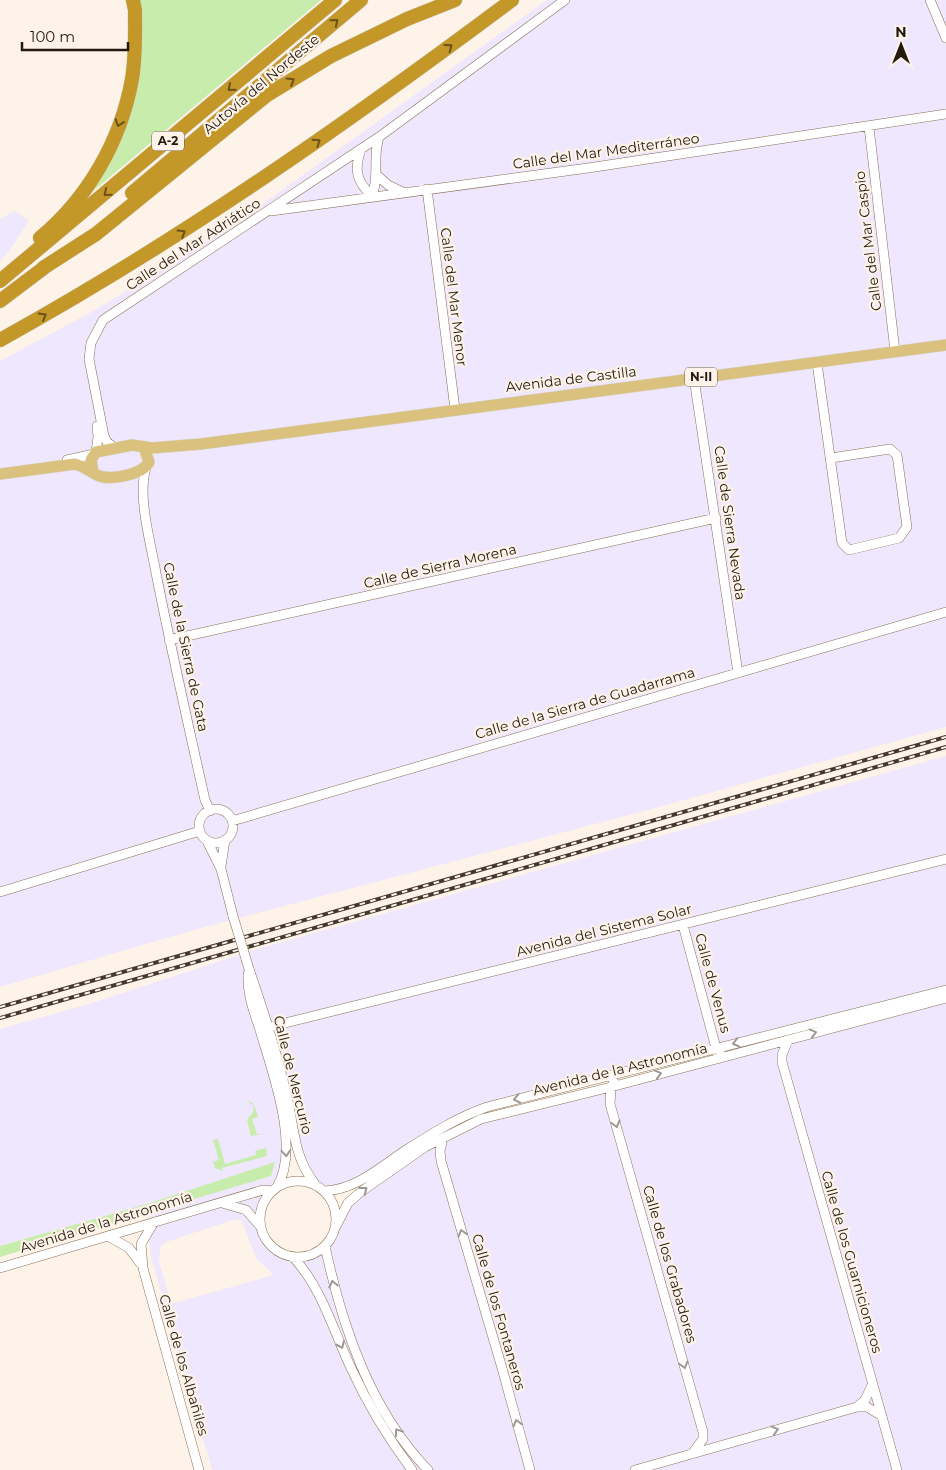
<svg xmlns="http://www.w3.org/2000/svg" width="946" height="1470" viewBox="0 0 946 1470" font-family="Montserrat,sans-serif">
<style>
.industrial{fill:#efe7fd;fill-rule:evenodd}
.green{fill:#c7ecab}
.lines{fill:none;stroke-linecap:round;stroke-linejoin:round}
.minor-casing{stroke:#887055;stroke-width:10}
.major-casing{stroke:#d7d6d4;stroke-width:12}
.highway-casing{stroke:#d7d6d4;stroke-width:15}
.minor{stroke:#fff;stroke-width:9}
.major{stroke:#dbc17e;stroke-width:11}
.highway{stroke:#c39728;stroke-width:14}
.rail-casing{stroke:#43392e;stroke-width:4}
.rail{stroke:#fef3e8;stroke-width:2;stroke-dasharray:5.5;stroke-linecap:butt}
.minor-bridge-casing{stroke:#887055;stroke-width:10;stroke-linecap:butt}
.minor-bridge{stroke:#fff;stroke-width:9}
.oneway{stroke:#6b521a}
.oneway2{stroke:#9c9893}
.labels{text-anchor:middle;stroke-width:4.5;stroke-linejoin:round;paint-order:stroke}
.shield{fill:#fef3e8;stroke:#655a50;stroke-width:1}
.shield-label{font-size:12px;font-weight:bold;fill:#23190f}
.street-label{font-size:14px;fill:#23190f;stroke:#fef3e8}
</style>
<rect width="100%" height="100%" fill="#fef3e8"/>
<!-- industrial -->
<path class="industrial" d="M 547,0 L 946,0 L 946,727 L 648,810 L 197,929 L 0,987 L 0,361 L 97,309 L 239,221 Z
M 15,211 L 29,221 L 9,251 L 0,261 L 0,219 Z
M 946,756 L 946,990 L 478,1110 L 357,1183 L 324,1191 L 315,1184 L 304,1170 L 269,1027 L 248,981 L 275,1081 L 287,1160 L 263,1205 L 261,1227 L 271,1246 L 279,1252 L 293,1257 L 315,1253 L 325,1246 L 348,1203 L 460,1128 L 946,998 L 946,1470 L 212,1470 L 150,1253 L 150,1203 L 0,1246 L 0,1029 L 92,1003 L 254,950 ZM 236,1219 L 242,1221 L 256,1258 L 274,1275 L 171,1304 L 159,1261 L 161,1246 L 166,1242 Z"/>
<!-- green -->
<path class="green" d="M 139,0 L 321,0 L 79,203 L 117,143 Z
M 247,1101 C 255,1101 256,1111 258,1117 L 252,1119 L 257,1134 L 262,1134 L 251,1136 L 247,1120 L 253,1112 L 254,1106 Z
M 218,1139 L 225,1164 L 256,1155 L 255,1151 L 266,1148 L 267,1156 L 222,1168 L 223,1171 L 215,1168 L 213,1162 L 219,1160 L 213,1140 Z
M 275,1162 L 271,1176 L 0,1257 L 0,1246 L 150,1203 Z"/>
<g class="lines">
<defs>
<path id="minor" d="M 930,0 L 946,38
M 869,127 L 895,351
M 361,149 C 354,170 356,181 372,196 C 380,174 372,159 379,137
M 378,176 L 388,185 L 403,192
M 427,189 L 455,409
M 271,211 L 588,168 L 946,114
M 817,363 L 842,543 L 849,550 L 899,538 L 907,527 L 897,455 L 890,449 L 831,458
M 694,378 L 738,673
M 115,448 L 107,442 L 104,436 L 89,359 L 91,343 L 103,320 L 379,137 L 565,0
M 96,452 L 98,437 L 97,426
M 67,460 L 94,454
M 146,468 C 137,496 151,544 156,573 C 171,649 188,724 205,800 L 210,811
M 169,640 L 716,518
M199 826a17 17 0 1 1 34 0a17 17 0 1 1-34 0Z
M 232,821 L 946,612
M 207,841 L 221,869 L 233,916
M 221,866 L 225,840
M 0,892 L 200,831
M 683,925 L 716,1048 L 720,1051
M 249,969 C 264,1012 278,1056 288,1101 C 295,1133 294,1157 315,1184
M 248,974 C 247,994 254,1012 260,1030 C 272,1072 301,1147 277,1187
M 269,1027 L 946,859
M 788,1040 L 782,1055 L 782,1062 L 897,1470
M 614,1082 L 611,1087 L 610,1104 L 703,1432 L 703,1439 L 692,1454
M 443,1138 L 440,1151 L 441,1161 L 502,1368 L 530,1470
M260 1219a38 38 0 1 1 76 0a38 38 0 1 1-76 0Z
M 324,1191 C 356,1190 380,1167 406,1150 C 431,1134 458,1117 487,1107 L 946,990
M 222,1203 L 246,1210 L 260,1226
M 154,1222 L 141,1244 L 143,1268 L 199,1470
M 335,1228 L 348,1203 L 362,1191 L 425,1147 L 481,1119 L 611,1087 L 946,998
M 108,1236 L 129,1248 L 140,1263
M 325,1246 C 342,1326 370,1410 428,1470
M 293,1257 C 322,1288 333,1330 351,1368 C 368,1405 388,1438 412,1470
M 0,1268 L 263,1190 L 272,1191
M 857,1407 L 865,1400 L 872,1385
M 635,1470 L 857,1407 L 867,1407 L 882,1416"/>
<path id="major" d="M 93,472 L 91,460 L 96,452 L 132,445 L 152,448 L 201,444 L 946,345
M 0,474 L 75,464 C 87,467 94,476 103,477 C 116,479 143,474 149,462 L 144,447"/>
<path id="highway" d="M 132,193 L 361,0
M 40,238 C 88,198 121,141 132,79 C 136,56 135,32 135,10 L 133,0
M 43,268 L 96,234 L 267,95 L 331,56 L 407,19 L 455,0
M 0,281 L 335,0
M 0,301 L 49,264
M 0,340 C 181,240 346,124 512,0"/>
</defs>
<!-- minor casing -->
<use href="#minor" class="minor-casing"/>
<!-- major casing -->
<use href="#major" class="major-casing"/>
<!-- highway casing -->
<use href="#highway" class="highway-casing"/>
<!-- minor -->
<use href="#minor" class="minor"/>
<!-- major -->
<use href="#major" class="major"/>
<!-- highway -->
<use href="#highway" class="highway"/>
<defs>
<path id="rail" d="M 0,1007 L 946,737
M 0,1018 L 946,747"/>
</defs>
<!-- rail casing -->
<use href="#rail" class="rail-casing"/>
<!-- rail -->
<use href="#rail" class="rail"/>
<defs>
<path id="minor-bridge" d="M 233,916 L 249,969"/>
</defs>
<!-- minor-bridge casing -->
<use href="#minor-bridge" class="minor-bridge-casing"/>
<!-- minor-bridge -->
<use href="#minor-bridge" class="minor-bridge"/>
</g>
<!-- one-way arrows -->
<defs><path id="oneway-chevron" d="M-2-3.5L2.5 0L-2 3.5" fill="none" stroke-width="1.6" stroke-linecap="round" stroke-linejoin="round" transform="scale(1.25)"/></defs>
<g class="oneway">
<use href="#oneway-chevron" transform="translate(335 22) rotate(-40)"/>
<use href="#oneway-chevron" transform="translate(449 47) rotate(-36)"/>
<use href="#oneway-chevron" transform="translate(291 81) rotate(-32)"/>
<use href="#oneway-chevron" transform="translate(231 88) rotate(140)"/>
<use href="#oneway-chevron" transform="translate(119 123) rotate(109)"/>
<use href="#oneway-chevron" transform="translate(317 142) rotate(-35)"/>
<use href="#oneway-chevron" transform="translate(107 193) rotate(140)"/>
<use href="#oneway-chevron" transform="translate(182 233) rotate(-32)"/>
<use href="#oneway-chevron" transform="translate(43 316) rotate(-30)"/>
</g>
<g class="oneway2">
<use href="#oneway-chevron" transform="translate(813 1033) rotate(-15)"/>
<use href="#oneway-chevron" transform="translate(736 1043) rotate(166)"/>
<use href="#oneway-chevron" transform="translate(658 1074) rotate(-15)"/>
<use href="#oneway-chevron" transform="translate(517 1099) rotate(167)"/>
<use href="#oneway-chevron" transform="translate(616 1124) rotate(75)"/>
<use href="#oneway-chevron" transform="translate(286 1153) rotate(86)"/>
<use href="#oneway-chevron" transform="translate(364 1190) rotate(-38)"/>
<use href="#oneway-chevron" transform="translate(462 1233) rotate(-107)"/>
<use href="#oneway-chevron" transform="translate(333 1284) rotate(-103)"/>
<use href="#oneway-chevron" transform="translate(341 1345) rotate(66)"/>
<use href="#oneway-chevron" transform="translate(684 1365) rotate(74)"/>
<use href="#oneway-chevron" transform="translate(517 1423) rotate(-105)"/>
<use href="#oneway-chevron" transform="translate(775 1430) rotate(-16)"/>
<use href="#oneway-chevron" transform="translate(398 1432) rotate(-124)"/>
</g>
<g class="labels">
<!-- shield labels -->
<g class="shield">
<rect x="152" y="131.5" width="32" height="19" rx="4"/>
<rect x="685" y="367.5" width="32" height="19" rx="4"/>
</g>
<g class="shield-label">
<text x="168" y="145">A-2</text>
<text x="701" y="381">N-II</text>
</g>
<!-- street labels -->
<g class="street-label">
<text transform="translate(261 84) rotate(-40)" y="5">Autovía del Nordeste</text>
<text transform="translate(606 151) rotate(-8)" y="5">Calle del Mar Mediterráneo</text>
<text transform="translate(868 241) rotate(-97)" y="5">Calle del Mar Caspio</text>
<text transform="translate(193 244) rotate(-33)" y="5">Calle del Mar Adriático</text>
<text transform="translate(454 297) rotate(83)" y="5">Calle del Mar Menor</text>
<text transform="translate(571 379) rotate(-7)" y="5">Avenida de Castilla</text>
<text transform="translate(730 523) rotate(82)" y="5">Calle de Sierra Nevada</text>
<text transform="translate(440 566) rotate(-13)" y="5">Calle de Sierra Morena</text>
<text transform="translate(186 647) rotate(78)" y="5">Calle de la Sierra de Gata</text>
<text transform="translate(585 703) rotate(-16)" y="5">Calle de la Sierra de Guadarrama</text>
<text transform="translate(604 930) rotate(-14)" y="5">Avenida del Sistema Solar</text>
<text transform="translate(713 983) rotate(75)" y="5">Calle de Venus</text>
<text transform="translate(620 1069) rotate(-14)" y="5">Avenida de la Astronomía</text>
<text transform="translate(293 1075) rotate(76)" y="5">Calle de Mercurio</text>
<text transform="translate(106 1222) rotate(-17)" y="5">Avenida de la Astronomía</text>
<text transform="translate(852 1262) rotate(74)" y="5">Calle de los Guarnicioneros</text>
<text transform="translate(670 1264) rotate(74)" y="5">Calle de los Grabadores</text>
<text transform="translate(499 1312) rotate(74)" y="5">Calle de los Fontaneros</text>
<text transform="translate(184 1365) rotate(74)" y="5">Calle de los Albañiles</text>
</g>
</g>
<!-- north arrow -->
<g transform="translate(901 45)" stroke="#fef3e8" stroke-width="4" paint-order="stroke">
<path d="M0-4L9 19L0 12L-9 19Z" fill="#23190f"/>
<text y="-8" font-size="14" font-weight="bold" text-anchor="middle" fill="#23190f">N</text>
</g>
<!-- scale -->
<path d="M22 42v8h106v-8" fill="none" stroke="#23190f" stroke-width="2.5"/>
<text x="30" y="42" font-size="15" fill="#23190f" stroke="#fef3e8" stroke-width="4" paint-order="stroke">100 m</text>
</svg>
